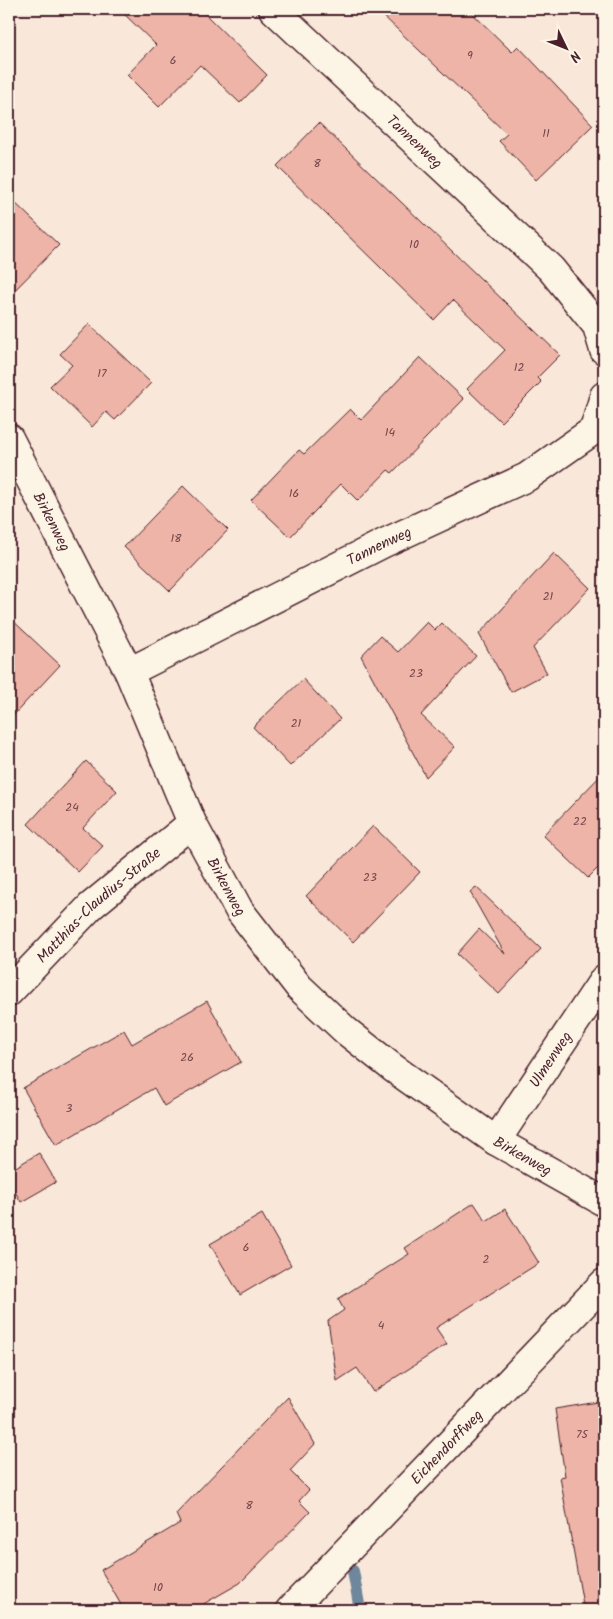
<svg xmlns="http://www.w3.org/2000/svg" width="613" height="1619" viewBox="0 0 613 1619" font-family="Kalam,sans-serif">
<style>
.lines{fill:none;stroke-linecap:round;stroke-linejoin:round}
.stream{stroke:#6e879c;stroke-width:12}
.building{fill:#eeb4a7;stroke:#4a1f2b}
.minor-casing{stroke:#4a1f2b;stroke-width:31}
.minor{stroke:#fcf5e5;stroke-width:28}
.labels{text-anchor:middle;stroke-width:4;stroke-linejoin:round;paint-order:stroke}
.number-label{font-size:12px;fill:#73444a}
.street-label{font-size:15px;fill:#4a1f2b;stroke:#fcf5e5}
</style>
<rect width="100%" height="100%" fill="#f9e8d9"/>
<filter id="ink" filterUnits="userSpaceOnUse"><feTurbulence type="fractalNoise" baseFrequency=".02" numOctaves="2"/><feDisplacementMap in="SourceGraphic" scale="10" xChannelSelector="R" yChannelSelector="G"/><feConvolveMatrix kernelMatrix="1 2 1 2 8 2 1 2 1" color-interpolation-filters="sRGB"/></filter>
<g filter="url(#ink)">
<g class="lines">
<!-- stream -->
<path class="stream" d="M 353,1571 L 360,1610"/>
</g>
<!-- building -->
<path class="building" d="M 119,9 L 200,9 L 267,75 L 240,103 L 200,65 L 159,107 L 127,75 L 156,45 Z
M 376,9 L 468,9 L 512,52 L 518,46 L 593,125 L 536,180 L 499,141 L 507,134 Z
M 319,123 L 560,355 L 537,378 L 541,382 L 501,422 L 467,389 L 505,350 L 453,300 L 434,320 L 277,166 Z
M 9,197 L 59,245 L 9,296 Z
M 89,324 L 151,383 L 115,420 L 106,412 L 92,427 L 50,386 L 72,365 L 60,354 Z
M 420,357 L 464,399 L 392,473 L 388,470 L 358,501 L 341,484 L 290,537 L 251,500 L 299,450 L 304,454 L 350,409 L 361,420 Z
M 183,486 L 228,530 L 170,591 L 124,547 Z
M 554,553 L 590,588 L 533,648 L 547,673 L 511,692 L 479,634 Z
M 9,617 L 60,665 L 9,720 Z
M 427,622 L 435,630 L 442,623 L 476,656 L 421,715 L 455,747 L 426,777 L 361,656 L 380,636 L 398,652 Z
M 303,679 L 340,719 L 290,766 L 253,727 Z
M 86,761 L 117,791 L 83,828 L 103,846 L 78,872 L 28,824 Z
M 604,772 L 604,862 L 588,878 L 543,835 Z
M 373,826 L 420,872 L 353,942 L 306,896 Z
M 476,887 L 541,949 L 499,994 L 457,954 L 479,929 L 505,954 L 470,892 Z
M 207,1001 L 241,1062 L 164,1106 L 154,1088 L 56,1145 L 23,1088 L 124,1030 L 132,1044 Z
M 39,1153 L 56,1182 L 21,1202 L 9,1181 L 9,1171 Z
M 474,1203 L 486,1221 L 505,1209 L 539,1263 L 436,1328 L 447,1344 L 373,1392 L 357,1368 L 337,1381 L 328,1321 L 344,1310 L 338,1299 L 409,1254 L 405,1248 Z
M 262,1214 L 291,1265 L 240,1295 L 210,1244 Z
M 288,1397 L 315,1444 L 290,1471 L 309,1490 L 299,1501 L 310,1512 L 240,1583 L 193,1610 L 124,1610 L 101,1570 L 180,1523 L 176,1514 Z
M 604,1401 L 604,1610 L 584,1610 L 560,1477 L 565,1476 L 555,1409 Z"/>
<g class="lines">
<defs>
<g id="minor">
<path id="s1" d="M 273,9 L 551,269 L 597,326 L 604,350"/>
<path id="s2" d="M 9,438 L 129,672 L 192,823 L 239,910 L 299,987 L 346,1031 L 393,1068 L 496,1141 L 604,1202"/>
<path id="s3" d="M 129,672 L 384,543 L 527,477 L 594,430 L 604,396"/>
<path id="s4" d="M 9,992 L 91,906 L 192,823"/>
<path id="s5" d="M 496,1141 L 604,979"/>
<path id="s6" d="M 290,1610 L 604,1283"/>
</g>
</defs>
<!-- minor casing -->
<use href="#minor" class="minor-casing"/>
<!-- minor -->
<use href="#minor" class="minor"/>
</g>
</g>
<g class="labels">
<!-- number labels -->
<g class="number-label">
<text x="470" y="59">9</text>
<text x="173" y="64">6</text>
<text x="546" y="137">11</text>
<text x="317" y="167">8</text>
<text x="414" y="248">10</text>
<text x="519" y="371">12</text>
<text x="102" y="377">17</text>
<text x="390" y="436">14</text>
<text x="294" y="497">16</text>
<text x="176" y="542">18</text>
<text x="548" y="600">21</text>
<text x="416" y="677">23</text>
<text x="296" y="727">21</text>
<text x="72" y="811">24</text>
<text x="580" y="825">22</text>
<text x="370" y="881">23</text>
<text x="187" y="1061">26</text>
<text x="69" y="1112">3</text>
<text x="246" y="1251">6</text>
<text x="486" y="1263">2</text>
<text x="381" y="1329">4</text>
<text x="582" y="1438">75</text>
<text x="249" y="1509">8</text>
<text x="158" y="1591">10</text>
</g>
<!-- street labels -->
<g class="street-label">
<text dy="5" stroke="none"><textPath href="#s1" startOffset="194">Tannenweg</textPath></text>
<text dy="5" stroke="none"><textPath href="#s2" startOffset="94">Birkenweg</textPath></text>
<text dy="5" stroke="none"><textPath href="#s3" startOffset="280">Tannenweg</textPath></text>
<text dy="5" stroke="none"><textPath href="#s2" startOffset="499">Birkenweg</textPath></text>
<text dy="5" stroke="none"><textPath href="#s4" startOffset="125">Matthias-Claudius-Straße</textPath></text>
<text dy="5" stroke="none"><textPath href="#s5" startOffset="98">Ulmenweg</textPath></text>
<text dy="5" stroke="none"><textPath href="#s2" startOffset="904">Birkenweg</textPath></text>
<text dy="5" stroke="none"><textPath href="#s6" startOffset="226">Eichendorffweg</textPath></text>
</g>
</g>
<!-- margin -->
<rect width="613" height="1619" fill="none" stroke="#fcf5e5" stroke-width="30"/>
<rect x="15" y="15" width="583" height="1589" fill="none" stroke="#4a1f2b" stroke-width="2" filter="url(#ink)"/>
<!-- north arrow -->
<g transform="translate(566 48) rotate(133)" stroke="#fcf5e5" stroke-width="4" paint-order="stroke">
<path d="M0-4L9 19L0 12L-9 19Z" fill="#4a1f2b"/>
<text y="-8" font-size="14" font-weight="bold" text-anchor="middle" fill="#4a1f2b">N</text>
</g>
</svg>
